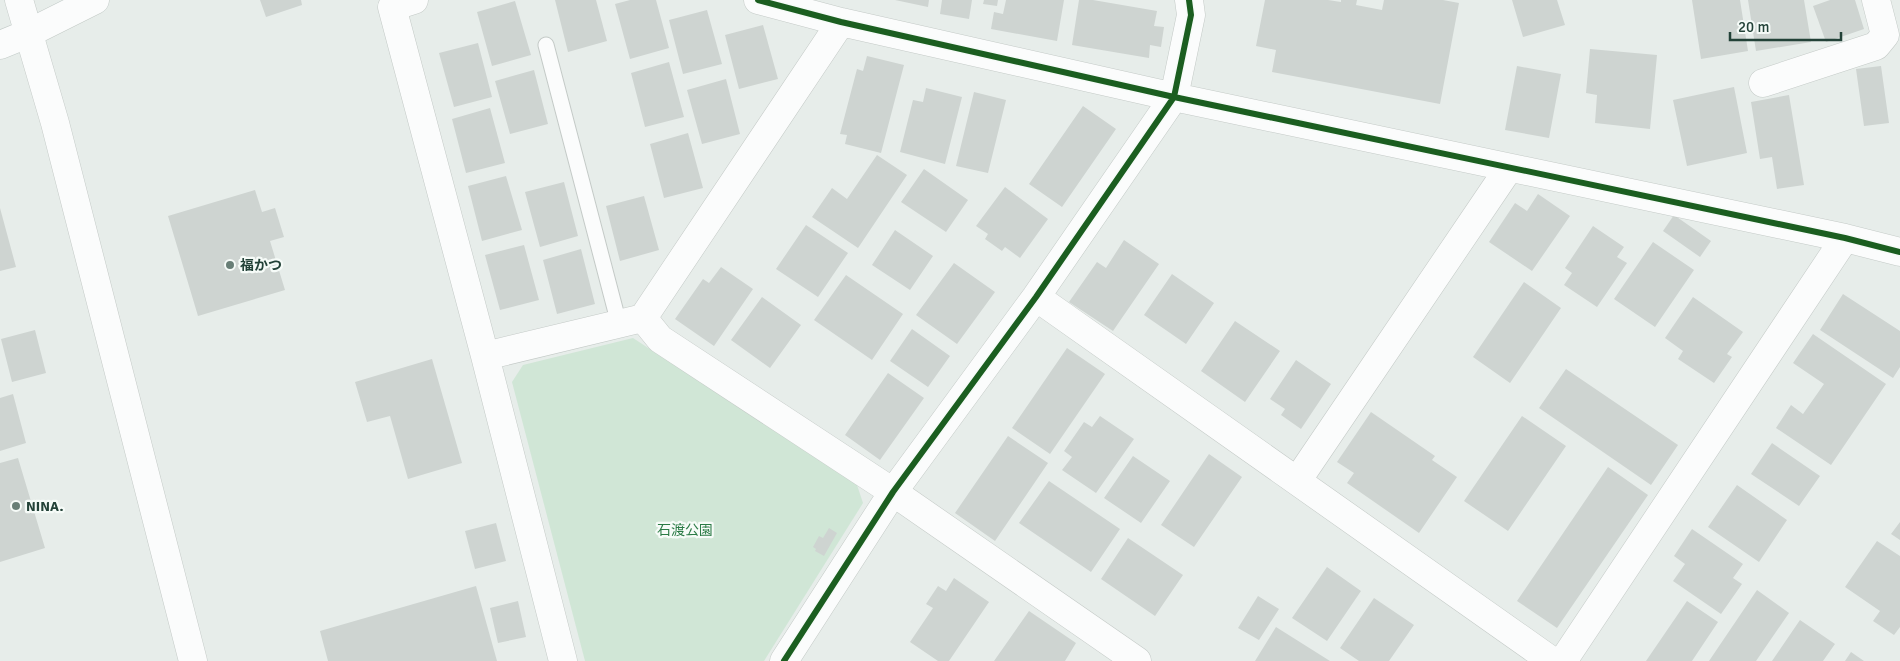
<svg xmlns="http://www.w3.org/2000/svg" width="1900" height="661" viewBox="0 0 1900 661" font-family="Signika,'Noto Sans JP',sans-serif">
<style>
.green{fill:#d0e6d6}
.building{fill:#ced4d1}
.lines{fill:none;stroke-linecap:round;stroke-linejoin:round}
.service-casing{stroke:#c4cac7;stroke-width:17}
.minor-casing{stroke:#c4cac7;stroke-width:29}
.tertiary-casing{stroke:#c4cac7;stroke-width:29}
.secondary-casing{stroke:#c2cac7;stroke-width:29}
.service{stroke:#fbfcfc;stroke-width:15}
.minor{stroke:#fbfcfc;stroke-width:28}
.tertiary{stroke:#fbfcfc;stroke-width:28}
.secondary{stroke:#fbfcfc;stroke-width:28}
.cycleway-casing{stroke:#f6fbf8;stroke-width:9}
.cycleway{stroke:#1b5e20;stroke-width:6}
.poi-dot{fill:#687e76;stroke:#f6fbf8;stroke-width:2}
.labels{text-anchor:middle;stroke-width:4.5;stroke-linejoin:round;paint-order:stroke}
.poi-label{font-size:14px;font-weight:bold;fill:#234238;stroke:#f6fbf8;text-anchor:start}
.park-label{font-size:14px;fill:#2b7b46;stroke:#f6fbf8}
</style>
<rect width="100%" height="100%" fill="#e7edea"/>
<!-- green -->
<path class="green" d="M 633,338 L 857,485 L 863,503 L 764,661 L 585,661 L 512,382 L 523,365 Z"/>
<!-- building -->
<path class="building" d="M 260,0 L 301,0 L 302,5 L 266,17 Z
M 555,0 L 596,0 L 607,41 L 568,52 Z
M 630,0 L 656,0 L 669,48 L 630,59 L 615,4 Z
M 895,0 L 929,0 L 928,7 Z
M 942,0 L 972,0 L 969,19 L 940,14 Z
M 984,0 L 998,0 L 997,6 L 983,4 Z
M 1006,0 L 1064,0 L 1057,41 L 991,29 L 994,12 L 1003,14 Z
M 1079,0 L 1093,0 L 1157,11 L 1154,26 L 1164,27 L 1161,47 L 1150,45 L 1149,58 L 1072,45 Z
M 1265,0 L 1328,0 L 1341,2 L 1341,0 L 1357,0 L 1356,5 L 1382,10 L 1384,0 L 1443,0 L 1459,3 L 1440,104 L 1272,72 L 1276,50 L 1256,46 Z
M 1512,0 L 1557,0 L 1565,25 L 1523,37 Z
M 1692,0 L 1740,0 L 1748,51 L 1701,59 Z
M 1748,0 L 1804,0 L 1811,42 L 1756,51 Z
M 1830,0 L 1855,0 L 1864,29 L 1826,42 L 1813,6 Z
M 515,1 L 531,55 L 492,66 L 477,12 Z
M 707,10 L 722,64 L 683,74 L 669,20 Z
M 763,25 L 778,79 L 739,89 L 725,35 Z
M 478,43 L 492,97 L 454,107 L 439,53 Z
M 1590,49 L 1657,55 L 1650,129 L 1595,123 L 1597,95 L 1586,93 Z
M 867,56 L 904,65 L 881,153 L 845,144 L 847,135 L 840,134 L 857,69 L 863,71 Z
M 669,62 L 684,117 L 645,127 L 631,73 Z
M 1517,66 L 1561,74 L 1549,138 L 1505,130 Z
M 1881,66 L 1889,123 L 1864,126 L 1856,69 Z
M 534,70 L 548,124 L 510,134 L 495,81 Z
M 726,79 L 740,134 L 702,144 L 687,90 Z
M 1734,87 L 1747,153 L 1687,166 L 1673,100 Z
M 926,88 L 962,97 L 945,164 L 900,152 L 913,100 L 923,102 Z
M 974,92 L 1006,100 L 988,173 L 956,166 Z
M 1789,95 L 1804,185 L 1777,189 L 1772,157 L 1760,159 L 1751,102 Z
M 1083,106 L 1116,129 L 1062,207 L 1029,184 Z
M 490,108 L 505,163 L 466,173 L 452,119 Z
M 688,133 L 703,188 L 664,198 L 650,144 Z
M 877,155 L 907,175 L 858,248 L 812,217 L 832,188 L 847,199 Z
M 924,169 L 968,200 L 946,232 L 901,202 Z
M 506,176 L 522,230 L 482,241 L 468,186 Z
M 564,182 L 578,236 L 540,247 L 525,192 Z
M 1005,187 L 1048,219 L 1020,258 L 1005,247 L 1002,251 L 985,239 L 988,234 L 976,226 Z
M 255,190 L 262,212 L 275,208 L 284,237 L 270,241 L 285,290 L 198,316 L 168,216 Z
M 1538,194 L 1570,216 L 1532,271 L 1489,242 L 1515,203 L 1527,211 Z
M 644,196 L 659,250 L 620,261 L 606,206 Z
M 0,208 L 16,267 L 0,271 Z
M 1674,215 L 1711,241 L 1700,257 L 1663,231 Z
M 806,225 L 848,253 L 818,297 L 776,269 Z
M 1593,226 L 1624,247 L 1617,257 L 1627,263 L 1597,307 L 1564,285 L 1572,273 L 1565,268 Z
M 895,230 L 933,256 L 910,290 L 872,265 Z
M 1124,240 L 1159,264 L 1113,331 L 1069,302 L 1097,262 L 1106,268 Z
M 1653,242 L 1694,270 L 1655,327 L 1614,299 Z
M 524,245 L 539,300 L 500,310 L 485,255 Z
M 581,249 L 595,304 L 557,314 L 543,260 Z
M 954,263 L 995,292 L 957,344 L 916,315 Z
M 721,267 L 753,289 L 714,346 L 675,319 L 703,279 L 709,283 Z
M 1172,274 L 1214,303 L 1186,344 L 1144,315 Z
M 846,275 L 903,314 L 872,360 L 814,320 Z
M 1524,282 L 1561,308 L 1510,383 L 1473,357 Z
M 1843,294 L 1900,331 L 1900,367 L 1893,378 L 1820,330 Z
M 762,297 L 801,325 L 770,368 L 731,340 Z
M 1693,297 L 1743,332 L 1727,354 L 1732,357 L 1714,383 L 1678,359 L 1683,351 L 1665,338 Z
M 1235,321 L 1280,351 L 1245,402 L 1201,371 Z
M 912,329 L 950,356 L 928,387 L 890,361 Z
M 35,330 L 46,373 L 12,382 L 1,339 Z
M 1813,334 L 1886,384 L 1831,465 L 1776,428 L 1791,405 L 1803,414 L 1824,384 L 1793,363 Z
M 1067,348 L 1105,374 L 1050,454 L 1012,428 Z
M 432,359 L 462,463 L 408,479 L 390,416 L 367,422 L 355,382 Z
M 1296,360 L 1331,384 L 1301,429 L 1281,415 L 1285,409 L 1270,399 Z
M 1566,369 L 1678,445 L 1651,485 L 1539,408 Z
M 888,373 L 924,398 L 880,460 L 845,435 Z
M 13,394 L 26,443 L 0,451 L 0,398 Z
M 1371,412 L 1435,456 L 1432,460 L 1457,477 L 1419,533 L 1347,483 L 1354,473 L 1337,462 Z
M 1100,416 L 1134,439 L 1096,493 L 1062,470 L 1072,457 L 1064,451 L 1084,422 L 1092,427 Z
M 1522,416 L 1566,446 L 1508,531 L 1464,501 Z
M 1008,436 L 1048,463 L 995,541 L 955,513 Z
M 1772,443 L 1820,476 L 1799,506 L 1751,474 Z
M 1209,454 L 1242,477 L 1194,547 L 1161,525 Z
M 1133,456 L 1170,481 L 1141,523 L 1104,498 Z
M 18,458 L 45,548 L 0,562 L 0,463 Z
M 1608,467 L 1648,495 L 1557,628 L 1517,601 Z
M 1049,481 L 1120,529 L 1091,572 L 1019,523 Z
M 1737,485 L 1787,520 L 1759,562 L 1708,527 Z
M 1900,522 L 1900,540 L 1891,534 Z
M 496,523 L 506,561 L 475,569 L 465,531 Z
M 829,528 L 837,533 L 824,556 L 815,551 L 816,549 L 813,547 L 819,536 L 823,538 Z
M 1692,529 L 1743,564 L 1733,578 L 1742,584 L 1721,614 L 1673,581 L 1685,564 L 1674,556 Z
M 1128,538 L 1183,575 L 1155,616 L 1101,579 Z
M 1877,541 L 1900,556 L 1900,627 L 1894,635 L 1873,621 L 1880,611 L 1845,587 Z
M 1327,567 L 1361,591 L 1327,641 L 1292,618 Z
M 954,578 L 989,602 L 949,661 L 938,661 L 910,642 L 933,608 L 926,604 L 938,586 L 946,591 Z
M 476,586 L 497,661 L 328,661 L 320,631 Z
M 1757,590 L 1789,613 L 1756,661 L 1709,661 Z
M 1258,596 L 1279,609 L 1259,640 L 1238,628 Z
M 1374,598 L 1414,625 L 1389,661 L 1359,661 L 1340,648 Z
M 518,601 L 526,637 L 498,643 L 490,608 Z
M 1687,601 L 1718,622 L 1692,661 L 1646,661 Z
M 1029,611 L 1076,643 L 1065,661 L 994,661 Z
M 1800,620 L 1835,644 L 1823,661 L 1772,661 Z
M 1276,627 L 1330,661 L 1255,661 Z
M 1851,652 L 1864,661 L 1845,661 Z"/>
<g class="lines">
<defs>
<path id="service" d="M 546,45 L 619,324"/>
<path id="minor" d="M 414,0 L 392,7 L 485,356 L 563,661
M 758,0 L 841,22 L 1174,97 L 1845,238 L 1900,252
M 1763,83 L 1876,46 L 1885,35 L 1876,0
M 1036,297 L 1552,661
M 643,318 L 660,339 L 893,492 L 1137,661
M 485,356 L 643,318 L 841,22
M 1297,481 L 1509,168
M 784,661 L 893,492 L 1036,297 L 1174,97 L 1191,15 L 1189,0
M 1563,661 L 1845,238"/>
<path id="tertiary" d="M 19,0 L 55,123 L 193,661"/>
<path id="secondary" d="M 0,45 L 27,34 L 95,0"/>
</defs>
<!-- service casing -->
<use href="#service" class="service-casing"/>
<!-- minor casing -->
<use href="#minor" class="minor-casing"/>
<!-- tertiary casing -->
<use href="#tertiary" class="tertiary-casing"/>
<!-- secondary casing -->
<use href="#secondary" class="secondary-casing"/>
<!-- service -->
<use href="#service" class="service"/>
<!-- minor -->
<use href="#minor" class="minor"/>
<!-- tertiary -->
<use href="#tertiary" class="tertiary"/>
<!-- secondary -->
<use href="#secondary" class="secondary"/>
<defs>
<path id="cycleway" d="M 758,0 L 841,22 L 1174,97 L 1845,238 L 1900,252
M 784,661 L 893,492 L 1036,297 L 1174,97 L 1191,15 L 1189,0"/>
</defs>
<!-- cycleway casing -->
<use href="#cycleway" class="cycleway-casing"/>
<!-- cycleway -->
<use href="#cycleway" class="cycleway"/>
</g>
<!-- markers -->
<g class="poi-dot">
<circle cx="230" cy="265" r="5"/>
<circle cx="16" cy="506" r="5"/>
</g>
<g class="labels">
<!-- poi labels -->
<g class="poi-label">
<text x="240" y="270">福かつ</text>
<text x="26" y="511">NINA.</text>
</g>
<!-- park labels -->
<g class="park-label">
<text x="685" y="535">石渡公園</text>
</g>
</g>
<!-- scale -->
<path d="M1730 32v8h111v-8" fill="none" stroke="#234238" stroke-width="2.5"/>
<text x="1738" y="32" font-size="15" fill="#234238" stroke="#f6fbf8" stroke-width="4" paint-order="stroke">20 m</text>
</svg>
